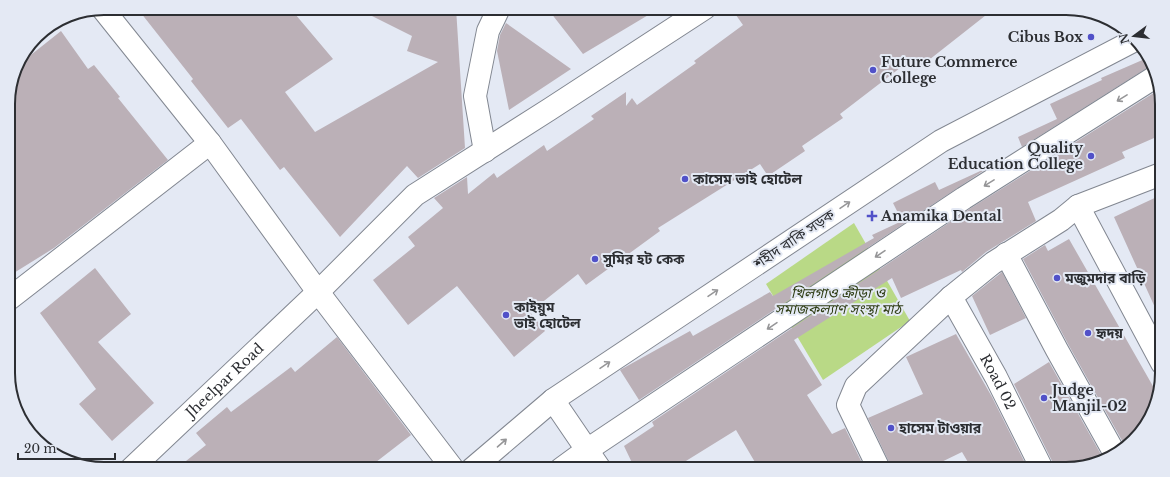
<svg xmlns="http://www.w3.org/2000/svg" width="1170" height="477" viewBox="0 0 1170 477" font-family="'Libre Baskerville','Noto Sans Bengali',serif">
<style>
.green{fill:#b9d986}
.building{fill:#bbb0b7}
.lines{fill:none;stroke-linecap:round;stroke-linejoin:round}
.minor-casing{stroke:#828791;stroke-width:24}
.tertiary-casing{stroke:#828791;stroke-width:24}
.minor{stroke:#fff;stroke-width:22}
.tertiary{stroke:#fff;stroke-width:22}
.oneway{stroke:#969698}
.poi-dot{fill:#5151c8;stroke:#e4e9f4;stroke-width:1.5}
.labels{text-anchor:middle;stroke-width:4;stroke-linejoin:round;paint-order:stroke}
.poi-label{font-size:14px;font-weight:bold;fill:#2c2e32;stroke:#e4e9f4;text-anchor:start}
.street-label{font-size:14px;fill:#2c2e32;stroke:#e4e9f4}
.park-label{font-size:14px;font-style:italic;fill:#2f3d15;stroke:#e4e9f4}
.rim{fill:none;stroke:#2c2e32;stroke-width:2}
</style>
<rect width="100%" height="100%" fill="#e4e9f4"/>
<!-- green -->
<path class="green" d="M 854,223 L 910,321 L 823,380 L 766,284 Z"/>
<!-- building -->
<path class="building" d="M 137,8 L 290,8 L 333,59 L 285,92 L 315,132 L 438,62 L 407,51 L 412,36 L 356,8 L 456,8 L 465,148 L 418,178 L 407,166 L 340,237 L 284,167 L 280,170 L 241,119 L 228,128 L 191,81 L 193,79 Z
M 547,8 L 660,8 L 583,54 Z
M 731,8 L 995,8 L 920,67 L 913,58 L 840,114 L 843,118 L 802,146 L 805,151 L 768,176 L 760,164 L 658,228 L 660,231 L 586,285 L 578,274 L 530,312 L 545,331 L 514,357 L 457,286 L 408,325 L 373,280 L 415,246 L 408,237 L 443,208 L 434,198 L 467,177 L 468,194 L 494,173 L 497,178 L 544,145 L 547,151 L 594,119 L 591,116 L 626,92 L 626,106 L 632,98 L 637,105 L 696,63 L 694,61 L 743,25 Z
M 506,23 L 571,69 L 509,110 L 497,51 L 500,35 Z
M 61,31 L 88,69 L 94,65 L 120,97 L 118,98 L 168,160 L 54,248 L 9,276 L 8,98 L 17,66 Z
M 1147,58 L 1150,66 L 1022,147 L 1018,137 L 1057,119 L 1050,104 L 1102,80 L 1101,78 Z
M 1160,89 L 1161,92 L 1161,135 L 1122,152 L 1125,158 L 1028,202 L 1036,221 L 986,252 L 962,272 L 961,270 L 901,298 L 892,278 L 794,340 L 822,385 L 807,395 L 832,434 L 845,428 L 865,469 L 759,469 L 736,430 L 673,469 L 635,469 L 624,446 L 654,426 L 652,422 L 971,208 Z
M 989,167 L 639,400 L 620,370 L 690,331 L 693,336 L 770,292 L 773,296 L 874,238 L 872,235 L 902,221 L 893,203 L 935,182 L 939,190 Z
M 1161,195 L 1162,220 L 1162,323 L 1114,217 Z
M 1069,239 L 1158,395 L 1155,409 L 1125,446 L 1068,344 L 1023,259 L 1045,245 L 1048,251 Z
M 95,268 L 131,314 L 98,342 L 154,403 L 112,441 L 79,404 L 96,389 L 40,313 Z
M 1002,272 L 1026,318 L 990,335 L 972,296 Z
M 956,334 L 992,397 L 1028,469 L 972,469 L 962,452 L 927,469 L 891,469 L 890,464 L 868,418 L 923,394 L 906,357 Z
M 337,337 L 411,435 L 367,469 L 176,469 L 206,445 L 196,433 L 227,407 L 231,412 L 291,367 L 295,372 Z
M 1049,362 L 1103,458 L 1072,469 L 1054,469 L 1053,463 L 1014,384 Z"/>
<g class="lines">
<defs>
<g id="minor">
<path d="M 102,8 L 210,143 L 318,292 L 453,469"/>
<path d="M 485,151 L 475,96 L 488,31 L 499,8"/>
<path d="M 1078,206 L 1162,363"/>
<path d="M 1006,254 L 1057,350 L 1115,454"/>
<path id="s1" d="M 951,297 L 996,377 L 1042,469"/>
<path d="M 9,299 L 210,143"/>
<path d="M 553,400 L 600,469"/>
<path id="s2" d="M 131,469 L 318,292 L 415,195 L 550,109 L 705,8"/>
<path d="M 879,469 L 848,405 L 856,386 L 951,297 L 993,263 L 1061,220 L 1078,206 L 1161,174"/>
</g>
<path id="tertiary" d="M 472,469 L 553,400 L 941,141 L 1135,40
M 561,469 L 587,450 L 964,198 L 1155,77"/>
</defs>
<!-- minor casing -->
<use href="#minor" class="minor-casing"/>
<!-- tertiary casing -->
<use href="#tertiary" class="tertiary-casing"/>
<!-- minor -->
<use href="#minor" class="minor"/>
<!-- tertiary -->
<use href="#tertiary" class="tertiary"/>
</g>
<!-- one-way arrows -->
<defs><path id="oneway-shaft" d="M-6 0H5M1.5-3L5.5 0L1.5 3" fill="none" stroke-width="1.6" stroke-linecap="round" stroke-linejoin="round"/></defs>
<g class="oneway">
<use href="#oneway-shaft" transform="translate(1122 98) rotate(148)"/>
<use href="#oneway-shaft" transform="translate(989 183) rotate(148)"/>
<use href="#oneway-shaft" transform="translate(845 205) rotate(-34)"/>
<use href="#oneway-shaft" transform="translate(880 254) rotate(146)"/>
<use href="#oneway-shaft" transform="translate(713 293) rotate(-34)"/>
<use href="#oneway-shaft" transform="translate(772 326) rotate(146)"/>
<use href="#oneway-shaft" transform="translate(605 365) rotate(-34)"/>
<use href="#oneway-shaft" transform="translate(502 443) rotate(-41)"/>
</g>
<!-- markers -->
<g class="poi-dot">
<circle cx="1091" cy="37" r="4"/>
<circle cx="873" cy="70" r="4"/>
<circle cx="1091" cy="156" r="4"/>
<circle cx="685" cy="179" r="4"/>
<path d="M870 210h4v4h4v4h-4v4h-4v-4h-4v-4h4z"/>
<circle cx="595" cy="259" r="4"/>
<circle cx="1057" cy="278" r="4"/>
<circle cx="506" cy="315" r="4"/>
<circle cx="1088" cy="333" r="4"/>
<circle cx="1044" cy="398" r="4"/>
<circle cx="891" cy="428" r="4"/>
</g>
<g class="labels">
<!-- poi labels -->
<g class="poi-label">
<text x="1083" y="42" text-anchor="end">Cibus Box</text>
<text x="881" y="67">Future Commerce<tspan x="881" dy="16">College</tspan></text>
<text x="1083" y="153" text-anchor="end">Quality<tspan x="1083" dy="16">Education College</tspan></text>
<text x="693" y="184">কাসেম ভাই হোটেল</text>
<text x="881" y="221">Anamika Dental</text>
<text x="603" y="264">সুমির হট কেক</text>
<text x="1065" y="283">মজুমদার বাড়ি</text>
<text x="514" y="312">কাইয়ুম<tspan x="514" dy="16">ভাই হোটেল</tspan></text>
<text x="1096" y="338">হৃদয়</text>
<text x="1052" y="395">Judge<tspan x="1052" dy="16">Manjil-02</tspan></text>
<text x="899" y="433">হাসেম টাওয়ার</text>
</g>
<!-- street labels -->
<g class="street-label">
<text transform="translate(794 239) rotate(-34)" y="5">শহীদ বাকি সড়ক</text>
<text dy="5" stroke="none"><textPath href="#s2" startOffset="129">Jheelpar Road</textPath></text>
<text dy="5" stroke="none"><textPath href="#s1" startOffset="97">Road 02</textPath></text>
</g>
<!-- park labels -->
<g class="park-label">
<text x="838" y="298">খিলগাও ক্রীড়া ও<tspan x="838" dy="16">সমাজকল্যাণ সংস্থা মাঠ</tspan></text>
</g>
</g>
<!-- crop -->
<path d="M0 0H1170V477H0ZM104 15H1066A89 89 0 0 1 1155 104V373A89 89 0 0 1 1066 462H104A89 89 0 0 1 15 373V104A89 89 0 0 1 104 15Z" fill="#e4e9f4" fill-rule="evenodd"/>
<path class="rim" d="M104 15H1066A89 89 0 0 1 1155 104V373A89 89 0 0 1 1066 462H104A89 89 0 0 1 15 373V104A89 89 0 0 1 104 15Z"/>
<!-- north arrow -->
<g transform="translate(1134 36) rotate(255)" stroke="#e4e9f4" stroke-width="3" paint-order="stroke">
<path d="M0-3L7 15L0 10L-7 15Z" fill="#2c2e32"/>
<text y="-6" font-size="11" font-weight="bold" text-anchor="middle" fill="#2c2e32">N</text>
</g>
<!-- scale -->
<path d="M18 453v6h97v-6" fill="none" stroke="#2c2e32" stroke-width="2"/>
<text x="24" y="453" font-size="12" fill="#2c2e32" stroke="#e4e9f4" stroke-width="3" paint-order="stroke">20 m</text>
</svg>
